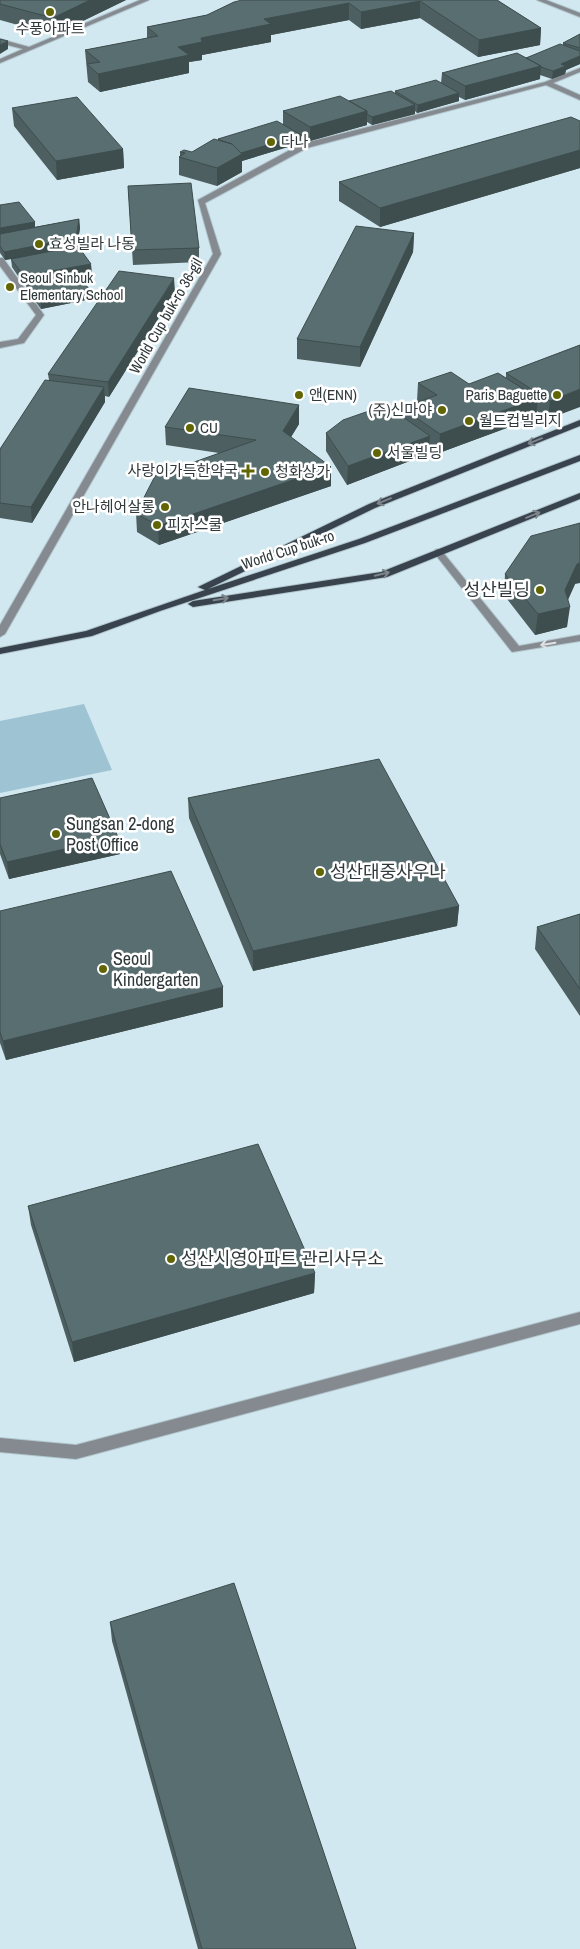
<svg xmlns="http://www.w3.org/2000/svg" width="580" height="1949" viewBox="0 0 580 1949" font-family="'Archivo Narrow','Noto Sans KR',sans-serif">
<style>
.green{fill:#9ec3d2}
.lines{fill:none;stroke-linecap:round;stroke-linejoin:round}
.minor-casing{stroke:#b1c5cc;stroke-width:2}
.major-casing{stroke:#b1c5cc;stroke-width:2}
.minor{fill:#848a90;fill-rule:evenodd}
.major{fill:#38434d;fill-rule:evenodd}
.wall{fill:#4d5f60}
.shaded-wall{fill:#3e4d4e}
.building{fill:#596e70;stroke:#3e4d4e}
.oneway{stroke:#7e858b}
.oneway2{stroke:#e0e2e3}
.poi-dot{fill:#616603;stroke:#fff;stroke-width:2}
.labels{text-anchor:middle;stroke-width:5;stroke-linejoin:round;paint-order:stroke}
.far-poi-label{font-size:15px;fill:#2f383b;stroke:#fff;text-anchor:start}
.far-street-label{font-size:15px;fill:#2f383b;stroke:#fff}
.poi-label{font-size:18px;fill:#2f383b;stroke:#fff;text-anchor:start}
</style>
<rect width="100%" height="100%" fill="#d2e8f0"/>
<!-- green -->
<path class="green" d="M 84,704 L 112,770 L 0,793 L 0,721 Z"/>
<g class="lines">
<defs>
<path id="minor" d="M 140,0 L 149,0 L 0,63 L 0,59 L 23,49 L 0,43 L 0,39 L 29,47 Z
M 537,0 L 546,0 L 580,13 L 580,17 Z
M 580,68 L 580,72 L 553,83 L 580,95 L 580,100 L 546,85 L 307,148 L 205,203 L 221,254 L 5,634 L 0,637 L 0,625 L 213,254 L 198,200 L 301,144 L 545,82 Z
M 0,258 L 3,258 L 44,315 L 24,343 L 0,348 L 0,342 L 18,339 L 36,315 L 0,266 Z
M 438,549 L 441,550 L 519,646 L 580,635 L 580,641 L 512,652 L 435,554 L 435,550 Z
M 580,1312 L 580,1324 L 76,1459 L 0,1452 L 0,1438 L 76,1445 Z"/>
<path id="major" d="M 580,420 L 580,426 L 375,508 L 208,589 L 359,539 L 580,455 L 580,461 L 365,543 L 160,611 L 92,636 L 0,654 L 0,648 L 86,631 L 205,590 L 198,587 L 369,504 Z
M 580,493 L 580,499 L 387,577 L 193,607 L 188,604 L 193,601 L 381,572 Z"/>
</defs>
<!-- minor casing -->
<use href="#minor" class="minor-casing"/>
<!-- major casing -->
<use href="#major" class="major-casing"/>
<!-- minor -->
<use href="#minor" class="minor"/>
<!-- major -->
<use href="#major" class="major"/>
</g>
<!-- wall -->
<path class="wall" d="M 0,0 L 126,0 L 54,35 L 0,20 Z
M 497,0 L 541,28 L 540,45 L 478,57 L 420,18 L 361,29 L 349,20 L 271,35 L 271,42 L 202,55 L 202,60 L 189,62 L 189,73 L 100,92 L 88,82 L 85,50 L 147,38 L 147,27 L 207,15 L 234,2 Z
M 580,34 L 580,64 L 566,70 L 565,74 L 552,79 L 540,75 L 540,79 L 465,100 L 459,97 L 459,101 L 417,113 L 415,111 L 415,114 L 372,125 L 367,122 L 367,125 L 310,141 L 301,136 L 301,143 L 242,161 L 242,172 L 217,186 L 179,175 L 179,157 L 180,156 L 180,152 L 192,152 L 218,140 L 218,139 L 283,125 L 283,111 L 349,101 L 395,93 L 395,91 L 441,83 L 442,73 L 526,58 L 563,45 L 563,43 Z
M 12,108 L 123,149 L 124,168 L 57,180 L 14,126 Z
M 580,121 L 580,168 L 380,227 L 339,201 L 339,182 Z
M 128,186 L 199,248 L 199,262 L 133,265 Z
M 0,205 L 35,222 L 35,227 L 79,219 L 80,228 L 77,246 L 92,273 L 78,275 L 90,290 L 91,299 L 41,309 L 27,290 L 26,285 L 24,285 L 12,267 L 11,259 L 5,260 L 0,253 Z
M 414,233 L 413,252 L 360,367 L 297,359 L 297,339 Z
M 175,292 L 109,397 L 105,396 L 105,402 L 32,523 L 0,518 L 0,449 L 49,380 L 48,374 Z
M 580,345 L 548,419 L 537,411 L 536,417 L 439,453 L 429,446 L 428,454 L 347,485 L 326,451 L 326,433 L 402,416 L 402,408 L 418,402 L 417,401 L 418,383 L 469,384 L 506,378 L 506,373 Z
M 299,405 L 299,424 L 291,437 L 331,486 L 159,545 L 137,532 L 136,513 L 219,453 L 166,445 L 165,427 Z
M 505,574 L 575,584 L 568,600 L 567,627 L 535,635 L 504,595 Z
M 0,798 L 120,854 L 9,879 L 0,854 Z
M 188,798 L 459,906 L 457,926 L 253,971 L 189,818 Z
M 0,911 L 223,1007 L 6,1060 L 0,1043 Z
M 580,914 L 580,1016 L 535,949 L 537,927 Z
M 28,1206 L 315,1273 L 314,1293 L 74,1362 L 31,1225 Z
M 110,1622 L 356,1949 L 198,1949 L 112,1641 Z"/>
<!-- shaded-wall -->
<path class="shaded-wall" d="M 90,0 L 126,0 L 54,35 L 53,18 Z
M 420,1 L 420,18 L 361,29 L 361,12 Z
M 349,3 L 349,20 L 271,35 L 271,42 L 202,55 L 202,60 L 189,62 L 189,73 L 100,92 L 98,74 L 178,47 L 201,38 L 264,19 Z
M 541,28 L 540,45 L 478,57 L 479,40 Z
M 8,41 L 8,49 L 0,54 L 0,45 Z
M 580,56 L 580,64 L 566,70 L 565,74 L 552,79 L 553,71 L 561,64 Z
M 541,66 L 540,79 L 465,100 L 465,86 Z
M 459,93 L 459,101 L 417,113 L 418,105 Z
M 415,105 L 415,114 L 372,125 L 372,117 Z
M 367,111 L 367,125 L 310,141 L 310,127 Z
M 301,135 L 301,143 L 242,161 L 242,172 L 217,186 L 217,168 L 241,153 Z
M 123,149 L 124,168 L 57,180 L 56,161 Z
M 580,150 L 580,168 L 380,227 L 380,208 Z
M 79,219 L 80,228 L 77,247 L 5,260 L 4,252 Z
M 35,222 L 35,231 L 0,237 L 0,228 Z
M 414,233 L 413,252 L 360,367 L 360,347 Z
M 91,264 L 92,273 L 28,285 L 26,281 L 26,285 L 24,285 L 24,276 Z
M 174,278 L 175,292 L 109,397 L 108,382 Z
M 90,290 L 91,299 L 41,309 L 41,300 Z
M 104,387 L 105,402 L 32,523 L 31,507 Z
M 580,389 L 580,407 L 548,419 L 550,401 Z
M 538,398 L 536,417 L 439,453 L 440,434 Z
M 299,405 L 299,424 L 283,450 L 283,431 Z
M 430,436 L 428,454 L 347,485 L 348,466 Z
M 331,467 L 331,486 L 159,545 L 158,526 Z
M 580,563 L 580,583 L 575,584 L 564,608 L 570,607 L 567,627 L 535,635 L 538,614 L 577,564 Z
M 118,837 L 120,854 L 9,879 L 7,862 Z
M 459,906 L 457,926 L 253,971 L 253,951 Z
M 223,987 L 223,1007 L 6,1060 L 3,1041 Z
M 315,1273 L 314,1293 L 74,1362 L 72,1342 Z"/>
<!-- building -->
<path class="building" d="M 0,0 L 90,0 L 53,18 L 0,4 Z
M 242,0 L 497,0 L 541,28 L 479,40 L 420,1 L 361,12 L 349,3 L 264,19 L 271,24 L 201,38 L 202,42 L 178,47 L 189,55 L 98,74 L 87,64 L 100,62 L 85,50 L 158,36 L 147,27 L 207,15 L 234,2 Z
M 580,34 L 580,48 L 563,43 Z
M 0,39 L 8,41 L 0,45 Z
M 560,44 L 580,51 L 580,56 L 561,64 L 566,66 L 553,71 L 541,67 L 541,66 L 526,58 Z
M 517,53 L 541,66 L 465,86 L 442,73 Z
M 436,80 L 459,93 L 418,105 L 395,91 Z
M 391,91 L 415,105 L 372,117 L 367,114 L 367,111 L 349,101 Z
M 340,96 L 367,111 L 310,127 L 283,111 Z
M 77,97 L 123,149 L 56,161 L 12,108 Z
M 571,117 L 580,121 L 580,150 L 380,208 L 339,182 Z
M 277,121 L 301,135 L 241,153 L 232,144 L 220,140 L 218,139 Z
M 214,139 L 232,144 L 242,154 L 217,168 L 179,157 L 185,153 L 180,152 L 184,150 L 192,152 Z
M 191,183 L 199,248 L 132,250 L 128,186 Z
M 19,202 L 35,222 L 0,228 L 0,205 Z
M 79,219 L 76,238 L 4,252 L 0,246 L 0,234 Z
M 356,226 L 414,233 L 360,347 L 297,339 Z
M 78,246 L 91,264 L 24,276 L 11,259 Z
M 74,271 L 90,290 L 41,300 L 26,281 Z
M 119,271 L 174,278 L 108,382 L 48,374 Z
M 580,345 L 580,389 L 550,401 L 506,373 Z
M 451,372 L 469,384 L 498,373 L 538,398 L 440,434 L 402,408 L 437,395 L 418,383 Z
M 45,380 L 104,387 L 31,507 L 0,503 L 0,449 Z
M 189,388 L 299,405 L 283,431 L 331,467 L 158,526 L 136,513 L 155,476 L 256,440 L 165,427 Z
M 386,405 L 430,436 L 348,466 L 326,433 L 343,420 Z
M 580,523 L 580,563 L 577,564 L 565,590 L 570,607 L 538,614 L 505,574 L 531,536 Z
M 379,759 L 459,906 L 253,951 L 188,798 Z
M 92,778 L 118,837 L 7,862 L 0,844 L 0,798 Z
M 171,871 L 223,987 L 3,1041 L 0,1032 L 0,911 Z
M 580,914 L 580,989 L 537,927 Z
M 258,1144 L 315,1273 L 72,1342 L 28,1206 Z
M 234,1583 L 356,1949 L 202,1949 L 110,1622 Z"/>
<!-- one-way arrows -->
<defs><path id="oneway-shaft" d="M-6 0H5M1.5-3L5.5 0L1.5 3" fill="none" stroke-width="1.6" stroke-linecap="round" stroke-linejoin="round" transform="scale(1.25)"/></defs>
<g class="oneway">
<use href="#oneway-shaft" transform="translate(535 441) rotate(158)"/>
<use href="#oneway-shaft" transform="translate(384 501) rotate(158)"/>
<use href="#oneway-shaft" transform="translate(533 515) rotate(-22)"/>
<use href="#oneway-shaft" transform="translate(382 574) rotate(-14)"/>
<use href="#oneway-shaft" transform="translate(221 599) rotate(-9)"/>
</g>
<use class="oneway2" href="#oneway-shaft" transform="translate(548 644) rotate(170)"/>
<!-- markers -->
<g class="poi-dot">
<circle cx="50" cy="12" r="5"/>
<circle cx="271" cy="142" r="5"/>
<circle cx="39" cy="244" r="5"/>
<circle cx="10" cy="287" r="5"/>
<circle cx="299" cy="395" r="5"/>
<circle cx="557" cy="395" r="5"/>
<circle cx="442" cy="410" r="5"/>
<circle cx="469" cy="421" r="5"/>
<circle cx="190" cy="428" r="5"/>
<circle cx="377" cy="453" r="5"/>
<path d="M245.5 463.5h5v5h5v5h-5v5h-5v-5h-5v-5h5z"/>
<circle cx="265" cy="472" r="5"/>
<circle cx="165" cy="507" r="5"/>
<circle cx="157" cy="525" r="5"/>
<circle cx="540" cy="590" r="5"/>
<circle cx="56" cy="834" r="5"/>
<circle cx="320" cy="872" r="5"/>
<circle cx="103" cy="969" r="5"/>
<circle cx="171" cy="1259" r="5"/>
</g>
<g class="labels">
<!-- far-poi labels -->
<g class="far-poi-label">
<text x="50" y="34" text-anchor="middle">수풍아파트</text>
<text x="281" y="147">다나</text>
<text x="49" y="249">효성빌라 나동</text>
<text x="20" y="283">Seoul Sinbuk<tspan x="20" dy="17">Elementary School</tspan></text>
<text x="309" y="400">앤(ENN)</text>
<text x="547" y="400" text-anchor="end">Paris Baguette</text>
<text x="432" y="415" text-anchor="end">(주)신마야</text>
<text x="479" y="426">월드컵빌리지</text>
<text x="200" y="433">CU</text>
<text x="387" y="458">서울빌딩</text>
<text x="238" y="476" text-anchor="end">사랑이가득한약국</text>
<text x="275" y="477">청화상가</text>
<text x="155" y="512" text-anchor="end">안나헤어살롱</text>
<text x="167" y="530">피자스쿨</text>
</g>
<!-- far-street labels -->
<g class="far-street-label">
<text transform="translate(166 316) rotate(-60)" y="5">World Cup buk-ro 36-gil</text>
<text transform="translate(288 550) rotate(-18)" y="5">World Cup buk-ro</text>
</g>
<!-- poi labels -->
<g class="poi-label">
<text x="530" y="596" text-anchor="end">성산빌딩</text>
<text x="66" y="830">Sungsan 2-dong<tspan x="66" dy="21">Post Office</tspan></text>
<text x="330" y="878">성산대중사우나</text>
<text x="113" y="965">Seoul<tspan x="113" dy="21">Kindergarten</tspan></text>
<text x="181" y="1265">성산시영아파트 관리사무소</text>
</g>
</g>
</svg>
